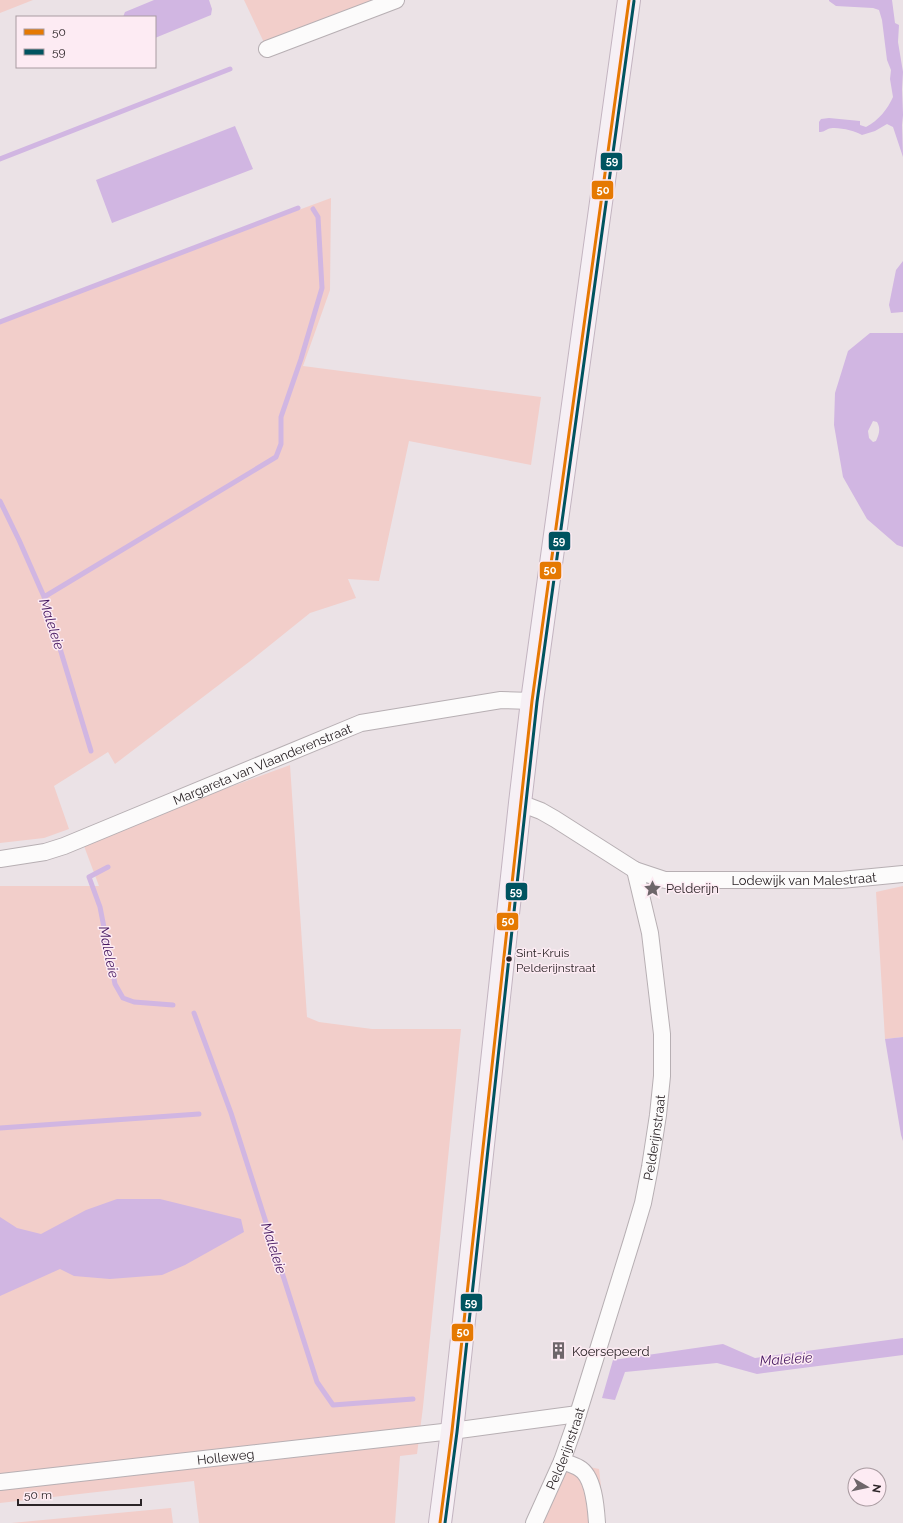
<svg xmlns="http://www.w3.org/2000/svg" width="903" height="1523" viewBox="0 0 903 1523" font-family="Raleway,sans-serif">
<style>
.green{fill:#f2ceca}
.water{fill:#d1b6e2;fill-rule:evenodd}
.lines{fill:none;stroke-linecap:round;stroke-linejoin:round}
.stream{stroke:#d1b6e2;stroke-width:5}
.minor-casing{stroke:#b7afb3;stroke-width:18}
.primary-casing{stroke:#c3b4c0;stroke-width:24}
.minor{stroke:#fcfbfb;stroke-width:16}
.primary{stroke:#f6f0f5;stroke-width:22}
.bus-1-casing{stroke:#fdebf3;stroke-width:6}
.bus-2-casing{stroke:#fdebf3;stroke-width:6}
.bus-1{stroke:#e57902;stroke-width:3}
.bus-2{stroke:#005460;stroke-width:3}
.bus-dot{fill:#2b2427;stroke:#fdebf3;stroke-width:1.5}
.labels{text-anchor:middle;stroke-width:3;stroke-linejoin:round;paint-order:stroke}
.bus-label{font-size:12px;fill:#2b2427;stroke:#fdebf3;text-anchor:start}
.street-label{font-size:13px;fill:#2b2427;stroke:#fdebf3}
.poi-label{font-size:13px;fill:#2b2427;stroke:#fdebf3;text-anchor:start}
.water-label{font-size:14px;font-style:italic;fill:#461861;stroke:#fdebf3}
.line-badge{stroke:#fdebf3;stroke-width:1.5}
.badge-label{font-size:11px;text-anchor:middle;font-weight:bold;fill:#fff}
</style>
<rect width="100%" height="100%" fill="#ebe2e6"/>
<!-- green -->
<path class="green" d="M 0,0 L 33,0 L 0,13 Z
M 244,0 L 396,0 L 267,49 Z
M 331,198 L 330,290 L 303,366 L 541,397 L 531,465 L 409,441 L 379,581 L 348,579 L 356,598 L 310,613 L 249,662 L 115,764 L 108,752 L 54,786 L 69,829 L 44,838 L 0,843 L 0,320 Z
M 290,765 L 307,1017 L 319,1022 L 372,1029 L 461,1029 L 423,1407 L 417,1454 L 400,1456 L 395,1523 L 199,1523 L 194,1481 L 0,1503 L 0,886 L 99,886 L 84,846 L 219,791 Z
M 903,886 L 903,1037 L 885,1039 L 876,892 Z
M 562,1461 L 599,1469 L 605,1523 L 534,1523 Z
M 171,1508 L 173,1523 L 11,1523 Z"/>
<!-- water -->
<path class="water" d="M 154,0 L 209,0 L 212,9 L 211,15 L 155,38 L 155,17 L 123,17 L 125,12 Z
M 829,0 L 892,0 L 895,23 L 899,25 L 898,42 L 903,72 L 902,89 L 903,115 L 902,125 L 903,157 L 893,127 L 887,124 L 875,131 L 862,135 C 855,131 836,126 828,129 C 824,131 824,132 819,132 L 819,122 L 821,119 L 829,118 L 860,121 L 860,125 L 866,127 C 879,120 887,110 893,97 L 890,79 L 891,70 L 887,60 L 882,20 L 879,10 L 873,8 L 836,6 L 829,1 Z
M 235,126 L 253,169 L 112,223 L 96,180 Z
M 903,261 L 903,312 L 891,313 L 889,305 L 896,270 Z
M 870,333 L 903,333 L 903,547 L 897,545 L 867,519 L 843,477 L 834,425 L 835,393 L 848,351 ZM 873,421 L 877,422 C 881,429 879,434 876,441 L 873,442 L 869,438 L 868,431 Z
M 903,1037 L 903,1141 L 901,1135 L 885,1039 Z
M 117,1199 L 160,1199 L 241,1219 L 244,1232 L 185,1265 L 162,1275 L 110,1279 L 74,1276 L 60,1269 L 0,1296 L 0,1217 L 17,1228 L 41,1234 L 86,1210 Z
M 903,1338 L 903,1355 L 757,1374 L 717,1363 L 625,1372 L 615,1400 L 602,1398 L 613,1360 L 723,1344 L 755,1358 Z"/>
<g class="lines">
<!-- stream -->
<path class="stream" d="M 0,159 L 230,69
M 0,322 L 298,208
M 0,501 L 19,540 L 45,599 L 91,751
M 44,597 L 276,457 L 281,444 L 281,417 L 301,359 L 322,288 L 318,217 L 313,209
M 108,867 L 89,877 L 100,907 L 115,984 L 123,998 L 134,1002 L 173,1005
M 194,1013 L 231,1113 L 317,1382 L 333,1405 L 413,1399
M 0,1128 L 199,1114"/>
<defs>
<g id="minor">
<path d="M 267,49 L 396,0"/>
<path id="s1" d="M 520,803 L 541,811 L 555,819 L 635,870 L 665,880 L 841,880 L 903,874"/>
<path id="s2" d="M 0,859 L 45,852 L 64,846 L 361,723 L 501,700 L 532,701"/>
<path d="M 562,1461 C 567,1463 574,1465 579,1468 C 594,1476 596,1508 597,1523"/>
<path id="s3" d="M 0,1482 L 452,1431 L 578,1414"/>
<path id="s4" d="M 534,1523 L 562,1461 L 574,1427 L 632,1240 L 643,1203 L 650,1167 L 658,1115 L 662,1076 L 662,1034 L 650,933 L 635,870"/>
</g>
<path id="primary" d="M 440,1523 L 452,1431 L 520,803 L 532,701 L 629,0"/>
</defs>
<!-- minor casing -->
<use href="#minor" class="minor-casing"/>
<!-- primary casing -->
<use href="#primary" class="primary-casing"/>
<!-- minor -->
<use href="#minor" class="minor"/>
<!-- primary -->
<use href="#primary" class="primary"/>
<defs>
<path id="bus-1" d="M 440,1523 L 452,1431 L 532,701 L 629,0"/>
<path id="bus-2" d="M 445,1523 L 457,1432 L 537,702 L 634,1"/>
</defs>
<!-- bus-1 casing -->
<use href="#bus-1" class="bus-1-casing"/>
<!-- bus-2 casing -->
<use href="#bus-2" class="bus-2-casing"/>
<!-- bus-1 -->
<use href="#bus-1" class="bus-1"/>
<!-- bus-2 -->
<use href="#bus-2" class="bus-2"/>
</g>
<!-- icons -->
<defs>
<symbol id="sight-bare" viewBox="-9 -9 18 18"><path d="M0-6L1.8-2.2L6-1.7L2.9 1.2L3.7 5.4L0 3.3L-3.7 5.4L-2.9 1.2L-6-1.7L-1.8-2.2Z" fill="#6e666a" stroke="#fdebf3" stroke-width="2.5" paint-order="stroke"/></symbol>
<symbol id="building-bare" viewBox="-9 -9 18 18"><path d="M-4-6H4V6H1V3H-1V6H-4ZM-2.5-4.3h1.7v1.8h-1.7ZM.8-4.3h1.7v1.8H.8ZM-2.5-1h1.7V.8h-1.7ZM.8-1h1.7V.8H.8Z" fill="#6e666a" stroke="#fdebf3" stroke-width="2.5" paint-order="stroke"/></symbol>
</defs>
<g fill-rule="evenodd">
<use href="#sight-bare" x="640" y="876" width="25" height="25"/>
<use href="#building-bare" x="546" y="1338" width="25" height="25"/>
</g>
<!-- markers -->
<circle class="bus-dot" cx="509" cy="959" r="3.5"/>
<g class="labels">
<!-- bus labels -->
<g class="bus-label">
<text x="516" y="957">Sint-Kruis<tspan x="516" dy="15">Pelderijnstraat</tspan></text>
</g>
<!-- street labels -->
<g class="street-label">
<text dy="5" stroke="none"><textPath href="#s2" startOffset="280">Margareta van Vlaanderenstraat</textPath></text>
<text dy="5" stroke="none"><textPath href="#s1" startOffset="304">Lodewijk van Malestraat</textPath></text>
<text dy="5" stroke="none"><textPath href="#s4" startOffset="405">Pelderijnstraat</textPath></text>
<text dy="5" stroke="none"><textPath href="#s4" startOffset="81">Pelderijnstraat</textPath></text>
<text dy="5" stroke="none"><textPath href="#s3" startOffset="227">Holleweg</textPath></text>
</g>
<!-- poi labels -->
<g class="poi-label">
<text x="666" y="893">Pelderijn</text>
<text x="572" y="1356">Koersepeerd</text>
</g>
<!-- water labels -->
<g class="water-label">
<text transform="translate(52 624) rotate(72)" y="5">Maleleie</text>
<text transform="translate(109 952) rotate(78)" y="5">Maleleie</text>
<text transform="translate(274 1248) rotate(72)" y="5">Maleleie</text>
<text transform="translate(786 1359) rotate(-4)" y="5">Maleleie</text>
</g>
</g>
<g class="line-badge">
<rect x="600" y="152" width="23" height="19" rx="4" fill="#005460"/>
<rect x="591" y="180" width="23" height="20" rx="4" fill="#e57902"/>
<rect x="548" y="531" width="23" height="20" rx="4" fill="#005460"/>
<rect x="539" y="561" width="23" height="19" rx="4" fill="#e57902"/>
<rect x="505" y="882" width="23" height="19" rx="4" fill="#005460"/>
<rect x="496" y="912" width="23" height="19" rx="4" fill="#e57902"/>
<rect x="460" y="1293" width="23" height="19" rx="4" fill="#005460"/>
<rect x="451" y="1323" width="23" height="19" rx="4" fill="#e57902"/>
</g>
<g class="badge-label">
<text x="612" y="165">59</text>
<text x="603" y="194">50</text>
<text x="559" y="545">59</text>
<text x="550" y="574">50</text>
<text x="516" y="896">59</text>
<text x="508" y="925">50</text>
<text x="471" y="1307">59</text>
<text x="463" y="1336">50</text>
</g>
<!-- legend -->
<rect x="16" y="16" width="140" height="52" fill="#fdebf3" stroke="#a99ba1"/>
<rect x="24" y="29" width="20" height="6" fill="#e57902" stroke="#a99ba1"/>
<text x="52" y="36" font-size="12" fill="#2b2427">50</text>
<rect x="24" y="49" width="20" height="6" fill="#005460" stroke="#a99ba1"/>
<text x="52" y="56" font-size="12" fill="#2b2427">59</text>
<!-- north arrow -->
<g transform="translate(867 1487) rotate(99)"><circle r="19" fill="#fdebf3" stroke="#a99ba1"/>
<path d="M0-3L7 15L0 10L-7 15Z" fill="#6e666a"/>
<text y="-6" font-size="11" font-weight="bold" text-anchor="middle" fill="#2b2427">N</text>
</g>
<!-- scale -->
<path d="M18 1499v6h123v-6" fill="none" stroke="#2b2427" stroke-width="2"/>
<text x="24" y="1499" font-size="12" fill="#2b2427" stroke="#fdebf3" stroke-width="3" paint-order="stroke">50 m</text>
</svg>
